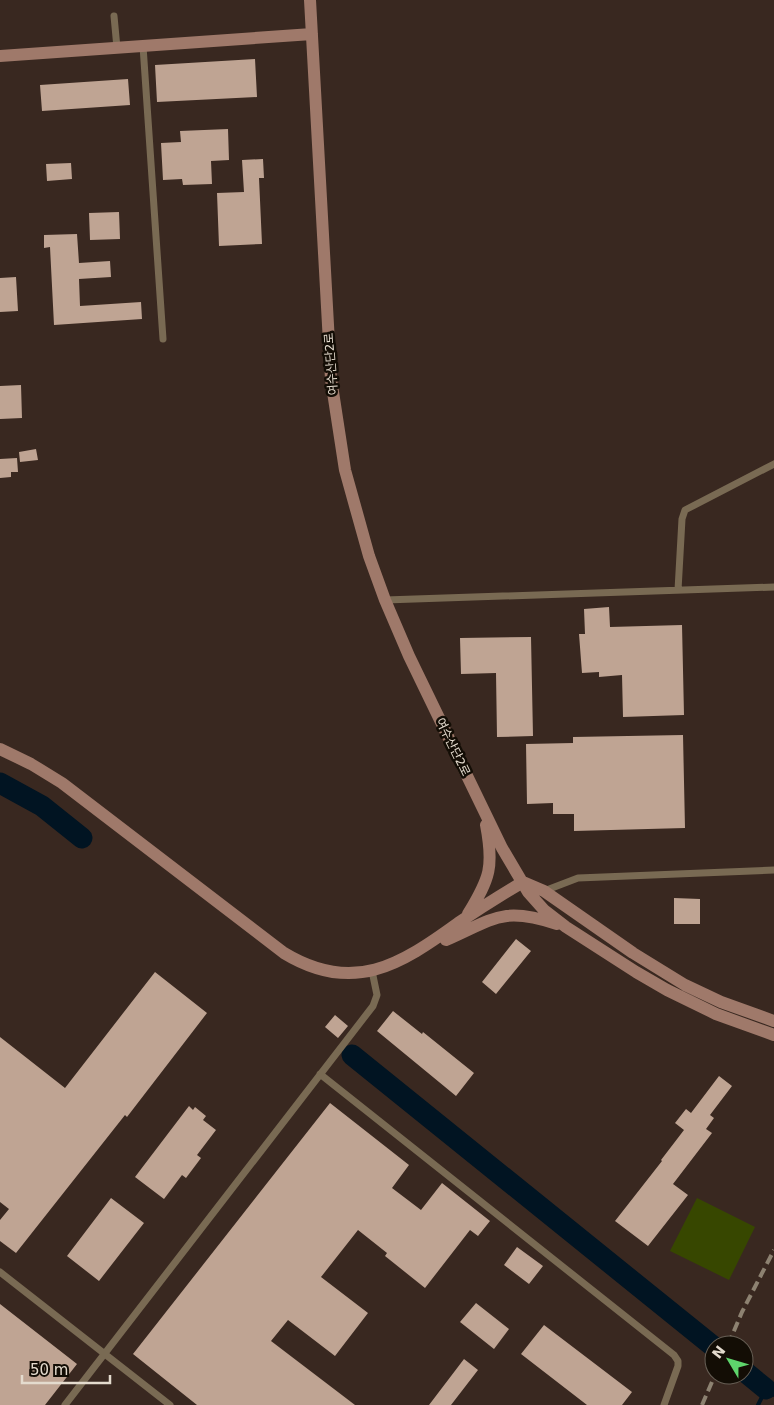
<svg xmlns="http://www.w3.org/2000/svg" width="774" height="1405" viewBox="0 0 774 1405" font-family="'DejaVu Sans','Noto Sans KR',sans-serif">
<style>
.industrial{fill:#392820;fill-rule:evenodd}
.green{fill:#374700}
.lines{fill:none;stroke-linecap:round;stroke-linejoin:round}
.stream{stroke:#011422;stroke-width:4}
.river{stroke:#011422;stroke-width:21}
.building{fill:#bfa493}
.lane{stroke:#796a53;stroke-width:7}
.secondary{stroke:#9f796a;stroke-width:12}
.rail{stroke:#8d8271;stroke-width:4;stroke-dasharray:10 5;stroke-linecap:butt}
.labels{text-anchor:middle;stroke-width:5;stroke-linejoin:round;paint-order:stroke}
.street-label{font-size:12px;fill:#e4dbce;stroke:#130d05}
</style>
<rect width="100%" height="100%" fill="#30230d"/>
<!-- industrial -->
<path class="industrial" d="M 0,0 L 774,0 L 774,1405 L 0,1405 ZM 714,1345 L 744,1345 L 744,1375 L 714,1375 Z"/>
<!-- green -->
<path class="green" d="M 697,1198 L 755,1227 L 729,1280 L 670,1251 Z"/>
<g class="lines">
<!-- stream -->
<path class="stream" d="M 758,1405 L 766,1389 L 774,1395"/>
<!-- river -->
<path class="river" d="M 0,783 L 42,806 L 82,838
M 352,1055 L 714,1347
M 744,1371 L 766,1389"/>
</g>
<!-- building -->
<path class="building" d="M 255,59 L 257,97 L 157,102 L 155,65 Z
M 128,79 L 130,105 L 42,111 L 40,85 Z
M 228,129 L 229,160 L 211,161 L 212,184 L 183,185 L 182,179 L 163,180 L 161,143 L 181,142 L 180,131 Z
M 263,159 L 264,178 L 259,178 L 262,244 L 219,246 L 217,193 L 244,192 L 242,160 Z
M 71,163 L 72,179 L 47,181 L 46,164 Z
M 119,212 L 120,239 L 90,240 L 89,213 Z
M 77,234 L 79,263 L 110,261 L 111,277 L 79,279 L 80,306 L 141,302 L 142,319 L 54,325 L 50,247 L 44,248 L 44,235 Z
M 16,277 L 18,311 L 0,312 L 0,278 Z
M 21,385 L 22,418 L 0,419 L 0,386 Z
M 36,449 L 38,460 L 20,462 L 19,452 Z
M 17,458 L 18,472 L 11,472 L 11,477 L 0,478 L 0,459 Z
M 609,607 L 610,627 L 682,625 L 684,715 L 623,717 L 622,675 L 599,677 L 599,672 L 582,673 L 579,634 L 585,634 L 584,609 Z
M 531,637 L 533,736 L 497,737 L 496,673 L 461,674 L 460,638 Z
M 683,735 L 685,828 L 574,831 L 574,814 L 553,814 L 553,803 L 527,804 L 526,744 L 573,743 L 573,737 Z
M 674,898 L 700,899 L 700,924 L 674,924 Z
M 516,939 L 531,951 L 496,994 L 482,982 Z
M 155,972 L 207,1013 L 127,1117 L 125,1115 L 16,1253 L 0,1241 L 0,1220 L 9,1209 L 0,1202 L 0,1037 L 65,1088 Z
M 393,1011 L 422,1034 L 423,1032 L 474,1073 L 456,1096 L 377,1031 Z
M 335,1015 L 348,1026 L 338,1038 L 325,1027 Z
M 719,1076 L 732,1086 L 710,1115 L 714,1118 L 706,1129 L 712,1133 L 673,1184 L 688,1195 L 648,1246 L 615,1221 L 662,1161 L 661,1160 L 684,1130 L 675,1123 L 686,1109 L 691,1113 Z
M 330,1103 L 409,1165 L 392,1188 L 421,1210 L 442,1183 L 490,1221 L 478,1236 L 470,1230 L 425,1288 L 385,1256 L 387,1253 L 358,1230 L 321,1277 L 368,1313 L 335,1356 L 288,1320 L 271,1341 L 355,1405 L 197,1405 L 133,1354 Z
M 189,1106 L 193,1110 L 195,1107 L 206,1116 L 203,1120 L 216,1130 L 197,1155 L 201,1158 L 186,1178 L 182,1175 L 164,1199 L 135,1177 Z
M 111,1198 L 144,1223 L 99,1281 L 67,1256 Z
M 517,1247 L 543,1266 L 529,1284 L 504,1265 Z
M 476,1303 L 509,1329 L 494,1349 L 460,1322 Z
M 0,1304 L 77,1364 L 45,1405 L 0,1405 Z
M 544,1325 L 632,1392 L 622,1405 L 587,1405 L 521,1354 Z
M 464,1359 L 478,1370 L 451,1405 L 429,1405 Z"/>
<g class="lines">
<!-- lane -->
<path class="lane" d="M 114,16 L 117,48
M 143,46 L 163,339
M 678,590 L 682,519 L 685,510 L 774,464
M 385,600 L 774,587
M 544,891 L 578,878 L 774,870
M 320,1074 L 674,1355 L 678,1361 L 678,1366 L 664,1405
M 0,1272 L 170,1405
M 65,1405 L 373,1006 L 377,995 L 372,971"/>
<!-- secondary -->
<path class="secondary" d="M 310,0 L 331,379 L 345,470 L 369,556 L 385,600 L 409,656 L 502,848 L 528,892 L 544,910 L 566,927 L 636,972 L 667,990 L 716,1014 L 774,1035
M 0,56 L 312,34
M 0,749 L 31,764 L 62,783 L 284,953 C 353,995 400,965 458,923 C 479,909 501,895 523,882
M 523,882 L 544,891 L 633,953 L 685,985 L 721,1002 L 774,1021
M 468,914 C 490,878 494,867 486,825
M 446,940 C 494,919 502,906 557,924"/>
<!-- rail -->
<path class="rail" d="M 728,1345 L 742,1312 L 774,1250
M 702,1405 L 715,1375"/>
</g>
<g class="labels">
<!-- street labels -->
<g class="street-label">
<text transform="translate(331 364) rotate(-94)" y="4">여수산단2로</text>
<text transform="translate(453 747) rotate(64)" y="4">여수산단2로</text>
</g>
</g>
<!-- north arrow -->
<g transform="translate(729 1360) rotate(308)"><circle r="24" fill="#130d05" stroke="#675f55"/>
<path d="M0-4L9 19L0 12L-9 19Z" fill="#5ed56c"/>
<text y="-8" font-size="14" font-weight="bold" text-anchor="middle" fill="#e4dbce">N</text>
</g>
<!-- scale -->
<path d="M22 1375v8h88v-8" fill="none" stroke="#e4dbce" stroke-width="2.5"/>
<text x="30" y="1375" font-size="15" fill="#e4dbce" stroke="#130d05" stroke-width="4" paint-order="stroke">50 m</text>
</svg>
